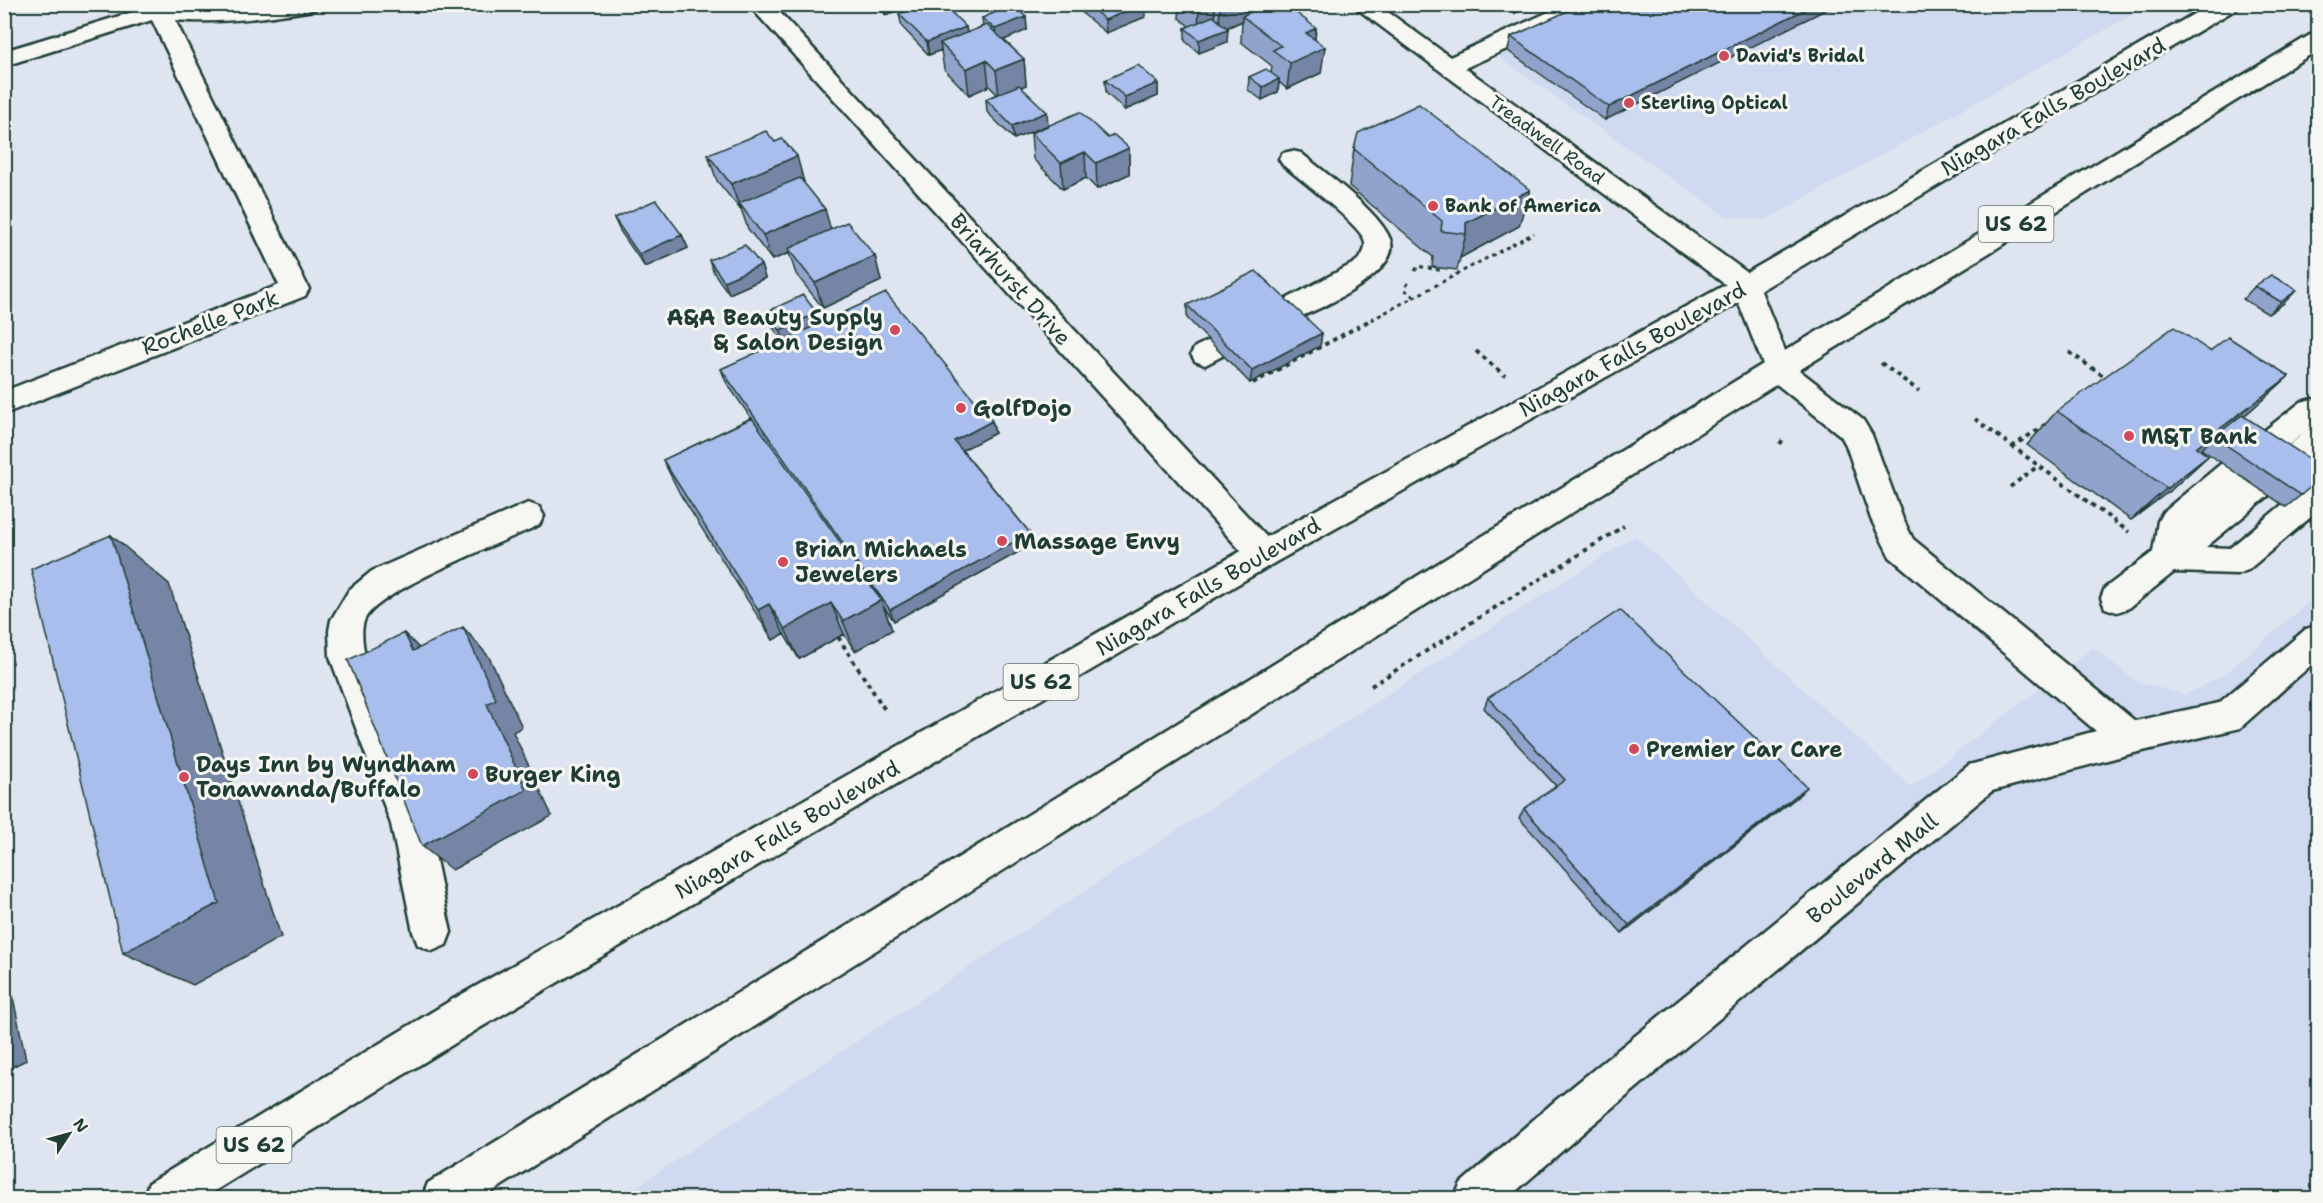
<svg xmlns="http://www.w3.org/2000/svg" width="2323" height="1203" viewBox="0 0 2323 1203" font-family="'Shantell Sans',sans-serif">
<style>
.built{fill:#cfd9ef}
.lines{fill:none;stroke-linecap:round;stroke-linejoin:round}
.minor-casing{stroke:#1f3d34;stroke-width:5}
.major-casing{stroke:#1f3d34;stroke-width:5}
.path-far1{stroke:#1f3d34;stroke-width:3;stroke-dasharray:4 4;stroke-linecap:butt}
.path{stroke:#1f3d34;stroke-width:4;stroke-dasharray:4.5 4.5;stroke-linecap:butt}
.minor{fill:#f6f6f2;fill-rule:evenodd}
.major{fill:#f6f6f2;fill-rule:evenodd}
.wall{fill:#91a3cb;stroke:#1f3d34;stroke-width:1.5}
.shaded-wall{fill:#7685a5;stroke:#1f3d34;stroke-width:1.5}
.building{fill:#a9beec;stroke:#1f3d34;stroke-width:1.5}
.poi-dot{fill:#d1495b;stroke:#f6f6f2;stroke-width:2}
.labels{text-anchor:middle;stroke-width:6;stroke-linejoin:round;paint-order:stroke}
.far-poi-label{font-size:18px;font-weight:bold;fill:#1f3d34;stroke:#f6f6f2;text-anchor:start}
.far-street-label{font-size:18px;fill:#1f3d34;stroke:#f6f6f2}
.shield{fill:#f6f6f2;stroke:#60746d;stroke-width:1.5}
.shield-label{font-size:21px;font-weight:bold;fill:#1f3d34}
.street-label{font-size:22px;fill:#1f3d34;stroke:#f6f6f2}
.poi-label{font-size:22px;font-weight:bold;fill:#1f3d34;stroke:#f6f6f2;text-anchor:start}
</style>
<rect width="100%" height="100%" fill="#dfe5f0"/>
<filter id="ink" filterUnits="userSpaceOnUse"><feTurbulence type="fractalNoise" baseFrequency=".0167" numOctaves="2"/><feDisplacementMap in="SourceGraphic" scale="12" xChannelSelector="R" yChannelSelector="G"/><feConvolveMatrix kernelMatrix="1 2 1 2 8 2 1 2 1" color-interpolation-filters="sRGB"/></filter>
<g filter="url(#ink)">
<!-- built -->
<path class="built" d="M 1573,5 L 2150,5 L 1765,220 L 1725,216 L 1483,46 Z
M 1635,536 L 1911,787 L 2093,648 L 2137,682 L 2185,695 L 2224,675 L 2318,594 L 2318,1198 L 619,1198 L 1229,796 Z"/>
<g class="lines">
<defs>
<path id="minor" d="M 145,4 L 199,8 L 318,4 L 315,9 L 307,11 C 262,18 220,24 175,20 L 309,289 L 305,296 L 4,414 L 4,391 L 279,285 L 152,20 L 4,66 L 4,51 L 146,8 Z
M 748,4 L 772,4 L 1274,545 L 1279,554 L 1274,563 L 1263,567 L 1252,563 Z
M 1351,4 L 1377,4 L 1450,57 L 1566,4 L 1597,4 L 1594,9 L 1465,68 L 1756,279 L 1790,363 L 1863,420 L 1872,435 L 1903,519 L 1913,539 L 2135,721 L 2219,703 L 2306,629 L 2318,625 L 2318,659 L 2240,728 L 2130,754 L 1992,791 L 1585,1131 L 1508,1198 L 1454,1198 L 1461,1183 L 1555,1101 L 1969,765 L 2096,731 L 1890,557 L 1871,519 L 1846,445 L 1841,436 L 1768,377 L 1734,291 Z
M 1292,151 L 1301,153 C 1325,173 1379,211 1390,239 C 1404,273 1310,315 1285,322 L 1275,319 L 1271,312 L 1275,305 L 1354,263 C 1361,258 1368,249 1364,239 C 1355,221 1301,180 1283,165 L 1279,159 L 1283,153 Z
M 1216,337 L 1226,340 L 1230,347 L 1226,354 L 1205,365 L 1195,361 L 1191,354 L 1195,347 Z
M 2312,399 L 2318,401 L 2318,421 L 2308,430 L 2318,427 L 2318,455 C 2305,467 2295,480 2276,473 L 2272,465 L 2276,457 L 2305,432 C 2288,445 2273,464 2251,457 L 2247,449 L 2251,441 L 2301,402 Z
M 2233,460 L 2244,463 L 2248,472 L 2244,480 L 2257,475 L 2268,478 L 2273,487 L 2268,496 L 2206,547 L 2230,548 L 2307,484 L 2318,481 L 2318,511 L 2248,570 L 2237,574 L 2174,572 L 2129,608 L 2117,612 L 2105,608 L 2101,598 L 2105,588 L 2153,552 L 2158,521 L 2163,512 L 2222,463 Z
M 528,503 L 539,507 L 544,516 L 539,525 C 505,541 379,590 365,619 C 348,654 416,783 428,825 C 437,860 443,897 451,932 L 446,945 L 432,951 L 418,945 L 413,932 L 391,824 L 330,657 L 329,631 L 331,620 L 349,590 L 372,571 Z"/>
<path id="major" d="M 2211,4 L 2239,4 L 2236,9 L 1756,293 L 1274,563 L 719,888 L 478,1029 L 203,1198 L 143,1198 L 149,1183 L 450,1001 L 1252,545 L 1736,279 Z
M 2318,33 L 2318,50 L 1788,377 L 482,1198 L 422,1198 L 428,1183 L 1768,361 L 2310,35 Z"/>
</defs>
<!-- minor casing -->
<use href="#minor" class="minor-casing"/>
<!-- major casing -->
<use href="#major" class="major-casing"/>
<!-- path-far1 -->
<path class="path-far1" d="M 1415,271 L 1418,266 L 1443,271
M 1408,283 L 1404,289 L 1417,299
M 1371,320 L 1534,233"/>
<!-- path -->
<path class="path" d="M 1476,351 L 1505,376
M 2069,352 L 2108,379
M 1881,363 L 1919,391
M 1253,383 L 1374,318
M 1975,419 L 2129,532
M 1780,444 L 1784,438
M 2012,447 L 2049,422
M 2010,487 L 2038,466
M 838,637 L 885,710
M 1371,686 L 1624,526"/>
<!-- minor -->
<use href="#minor" class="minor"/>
<!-- major -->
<use href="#major" class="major"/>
</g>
<!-- wall -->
<path class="wall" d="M 876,4 L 913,4 L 886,15 Z
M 1083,4 L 1145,4 L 1145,17 L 1106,33 L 1083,14 Z
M 1180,4 L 1263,4 L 1263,7 L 1316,28 L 1315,40 L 1321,73 L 1287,89 L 1279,82 L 1278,92 L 1262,100 L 1248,90 L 1249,77 L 1271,73 L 1272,66 L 1241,42 L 1242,21 L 1227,28 L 1227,42 L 1199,53 L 1185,41 L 1185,28 L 1189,26 L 1179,18 Z
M 1503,4 L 1533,4 L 1515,13 Z
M 1583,4 L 1837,4 L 1605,120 L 1508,51 L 1511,37 Z
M 899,14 L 966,27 L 967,33 L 983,26 L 982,18 L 1026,17 L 1027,30 L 1004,40 L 1024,59 L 1026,85 L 1021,87 L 1048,125 L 1014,139 L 987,112 L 986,99 L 997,94 L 989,86 L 969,95 L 944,69 L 941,50 L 929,55 L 902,27 Z
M 1105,80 L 1158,83 L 1158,96 L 1125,110 L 1106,93 Z
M 1031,133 L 1108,138 L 1129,148 L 1129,174 L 1097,189 L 1086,178 L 1063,189 L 1033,159 Z
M 1354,149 L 1519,226 L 1460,258 L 1457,270 L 1432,267 L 1433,257 L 1349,186 Z
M 708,155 L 804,182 L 803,183 L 831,229 L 875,256 L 881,281 L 823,308 L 796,274 L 789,253 L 772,260 L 748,229 L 741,209 L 740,209 L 717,181 Z
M 614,218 L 682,235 L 688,248 L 645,267 L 620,231 Z
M 709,260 L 761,265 L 765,278 L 729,294 L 714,273 Z
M 2255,286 L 2284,303 L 2268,314 L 2243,299 Z
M 1187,305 L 1322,333 L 1320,346 L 1250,383 L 1187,318 Z
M 766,312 L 821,323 L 992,421 L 995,433 L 962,450 L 1030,533 L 1031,545 L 894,621 L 884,607 L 892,630 L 855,651 L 844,634 L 799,659 L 784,634 L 773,640 L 680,494 L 663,460 L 751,418 L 726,382 L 721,369 L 783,341 L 771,325 Z
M 2210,351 L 2289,376 L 2251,410 L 2244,416 L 2301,495 L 2286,507 L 2201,449 L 2200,450 L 2208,456 L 2172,489 L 2131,520 L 2027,445 L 2057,411 Z
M 1488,698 L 1797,797 L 1622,933 L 1519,818 L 1524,809 L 1556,786 L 1484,708 Z"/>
<!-- shaded-wall -->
<path class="shaded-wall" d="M 884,4 L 913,4 L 886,15 Z
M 1143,4 L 1145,4 L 1145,17 L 1106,33 L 1105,20 Z
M 1207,4 L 1215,4 L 1215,27 L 1198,33 L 1199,8 Z
M 1222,4 L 1263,4 L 1263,12 L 1242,16 L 1242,21 L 1219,31 L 1220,5 Z
M 1517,4 L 1533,4 L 1515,13 Z
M 1816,4 L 1837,4 L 1605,120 L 1609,107 Z
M 1026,17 L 1027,30 L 997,43 L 995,29 Z
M 966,27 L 968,40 L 940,43 L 941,50 L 929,55 L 927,42 Z
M 1316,28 L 1313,52 L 1325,47 L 1321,73 L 1287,89 L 1290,63 L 1306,33 Z
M 1228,29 L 1227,42 L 1199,53 L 1199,40 Z
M 1024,59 L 1026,85 L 999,96 L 996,70 Z
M 986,60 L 989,86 L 969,95 L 966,69 Z
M 1279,79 L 1278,92 L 1262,100 L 1263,87 Z
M 1158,83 L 1158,96 L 1125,110 L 1125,97 Z
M 1047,112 L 1048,125 L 1014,139 L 1012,126 Z
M 1129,148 L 1129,174 L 1097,189 L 1096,163 Z
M 1085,152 L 1086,178 L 1063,189 L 1061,163 Z
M 797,156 L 804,182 L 743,208 L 739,203 L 741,209 L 740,209 L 731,184 Z
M 1530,190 L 1519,226 L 1460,258 L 1466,234 L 1466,223 Z
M 825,209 L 832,234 L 788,249 L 789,253 L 772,260 L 763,235 Z
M 682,235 L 688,248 L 645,267 L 639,254 Z
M 875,256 L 881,281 L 823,308 L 815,283 Z
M 761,265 L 765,278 L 729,294 L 724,281 Z
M 2297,290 L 2284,303 L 2268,314 L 2281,302 Z
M 817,313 L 821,326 L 785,343 L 780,330 Z
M 1322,333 L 1320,346 L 1250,383 L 1252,370 Z
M 2289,376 L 2251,410 L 2215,438 L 2214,437 L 2201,449 L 2160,480 L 2196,447 Z
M 992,421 L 995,433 L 957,453 L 954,441 Z
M 2208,456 L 2172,489 L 2131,520 L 2167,488 Z
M 1030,533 L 1031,545 L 894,621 L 890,610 Z
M 111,535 L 169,584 L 281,937 L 193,985 L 123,953 Z
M 881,600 L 892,630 L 855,651 L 843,621 Z
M 831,603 L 844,634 L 799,659 L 785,629 Z
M 769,604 L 784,634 L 773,640 L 758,610 Z
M 463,627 L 489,657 L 522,727 L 513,732 L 552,816 L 452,870 L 422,846 L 487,704 Z
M 404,633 L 433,662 L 413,651 Z
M 1807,787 L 1797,797 L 1622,933 L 1629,925 Z
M 4,994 L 13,997 L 26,1060 L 4,1071 Z"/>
<!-- building -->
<path class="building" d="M 924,4 L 943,4 L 966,27 L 927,42 L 899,14 Z
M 1087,4 L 1143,4 L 1105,20 Z
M 1195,4 L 1207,4 L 1199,8 Z
M 1269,4 L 1285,4 L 1316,28 L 1306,33 L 1325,47 L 1290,63 L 1273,50 L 1281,46 L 1242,16 Z
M 1583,4 L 1816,4 L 1609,107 L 1511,37 Z
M 1013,5 L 1026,17 L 995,29 L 982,18 Z
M 1213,16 L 1228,29 L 1199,40 L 1185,28 Z
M 987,25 L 1024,59 L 996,70 L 986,60 L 966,69 L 940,43 Z
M 1138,65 L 1158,83 L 1125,97 L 1105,80 Z
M 1266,69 L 1279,79 L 1263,87 L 1249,77 Z
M 1019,85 L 1047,112 L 1012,126 L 986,99 Z
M 1419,104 L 1530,190 L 1466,223 L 1466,234 L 1441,231 L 1442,221 L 1354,149 L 1358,133 Z
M 1080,112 L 1108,138 L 1114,135 L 1129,148 L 1096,163 L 1085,152 L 1061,163 L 1031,133 Z
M 766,131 L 775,142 L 782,139 L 797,156 L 731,184 L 708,155 Z
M 800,178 L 825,209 L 763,235 L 739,203 Z
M 656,200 L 682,235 L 639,254 L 614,218 Z
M 847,222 L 875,256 L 815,283 L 788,249 Z
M 745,245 L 761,265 L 724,281 L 709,260 Z
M 1256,271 L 1322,333 L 1252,370 L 1187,305 Z
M 2271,275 L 2297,290 L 2281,302 L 2255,286 Z
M 886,293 L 992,421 L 954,441 L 1030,533 L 890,610 L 721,369 Z
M 803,295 L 817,313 L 780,330 L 766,312 Z
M 2174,327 L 2210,351 L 2228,337 L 2289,376 L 2196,447 L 2208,456 L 2167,488 L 2057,411 Z
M 2242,415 L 2319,465 L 2319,480 L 2301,495 L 2214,437 Z
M 752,418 L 881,600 L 843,621 L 831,603 L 785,629 L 769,604 L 758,610 L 663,460 Z
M 111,535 L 219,903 L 123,953 L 31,569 Z
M 1620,610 L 1807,787 L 1629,925 L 1524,809 L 1565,780 L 1488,698 Z
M 463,627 L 496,699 L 487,704 L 526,790 L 422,846 L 348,660 L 404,633 L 413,651 Z"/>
</g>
<!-- markers -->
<g class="poi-dot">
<circle cx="1724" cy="56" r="6"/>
<circle cx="1629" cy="103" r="6"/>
<circle cx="1433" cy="206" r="6"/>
<circle cx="895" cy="330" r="6"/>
<circle cx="961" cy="408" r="6"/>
<circle cx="2129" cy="436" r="6"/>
<circle cx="1002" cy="541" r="6"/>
<circle cx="783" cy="562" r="6"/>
<circle cx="1634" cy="749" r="6"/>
<circle cx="473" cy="774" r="6"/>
<circle cx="184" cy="777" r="6"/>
</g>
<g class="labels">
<!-- far-poi labels -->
<g class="far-poi-label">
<text x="1736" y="62">David's Bridal</text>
<text x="1641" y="109">Sterling Optical</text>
<text x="1445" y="212">Bank of America</text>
</g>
<!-- far-street labels -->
<g class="far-street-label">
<text transform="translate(1547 140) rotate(36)" y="6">Treadwell Road</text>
</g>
<!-- shield labels -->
<g class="shield">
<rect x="1978.5" y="206" width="75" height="36" rx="4.5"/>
<rect x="1003.5" y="664" width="75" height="36" rx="4.5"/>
<rect x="216.5" y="1127" width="75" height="36" rx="4.5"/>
</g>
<g class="shield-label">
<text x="2016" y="231">US 62</text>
<text x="1041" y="689">US 62</text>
<text x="254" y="1152">US 62</text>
</g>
<!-- street labels -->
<g class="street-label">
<text transform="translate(2053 106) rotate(-30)" y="8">Niagara Falls Boulevard</text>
<text transform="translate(1011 279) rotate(48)" y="8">Briarhurst Drive</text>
<text transform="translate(210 322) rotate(-21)" y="8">Rochelle Park</text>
<text transform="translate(1632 349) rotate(-29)" y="8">Niagara Falls Boulevard</text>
<text transform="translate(1208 586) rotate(-30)" y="8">Niagara Falls Boulevard</text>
<text transform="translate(787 829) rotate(-30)" y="8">Niagara Falls Boulevard</text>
<text transform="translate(1872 868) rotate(-39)" y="8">Boulevard Mall</text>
</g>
<!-- poi labels -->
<g class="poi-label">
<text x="883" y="325" text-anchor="end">A&amp;A Beauty Supply<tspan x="883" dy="25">&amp; Salon Design</tspan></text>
<text x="973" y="416">GolfDojo</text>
<text x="2141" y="444">M&amp;T Bank</text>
<text x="1014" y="549">Massage Envy</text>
<text x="795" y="557">Brian Michaels<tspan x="795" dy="25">Jewelers</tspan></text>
<text x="1646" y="757">Premier Car Care</text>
<text x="196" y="772">Days Inn by Wyndham<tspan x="196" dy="25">Tonawanda/Buffalo</tspan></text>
<text x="485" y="782">Burger King</text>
</g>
</g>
<!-- margin -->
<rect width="2323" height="1203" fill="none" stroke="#f6f6f2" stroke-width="24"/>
<rect x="12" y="12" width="2299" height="1179" fill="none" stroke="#1f3d34" stroke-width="2" filter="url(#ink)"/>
<!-- north arrow -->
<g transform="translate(69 1134) rotate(54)" stroke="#f6f6f2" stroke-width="4.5" paint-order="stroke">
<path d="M0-4.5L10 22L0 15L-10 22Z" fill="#1f3d34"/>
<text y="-9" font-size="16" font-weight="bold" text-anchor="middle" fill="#1f3d34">N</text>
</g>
</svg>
